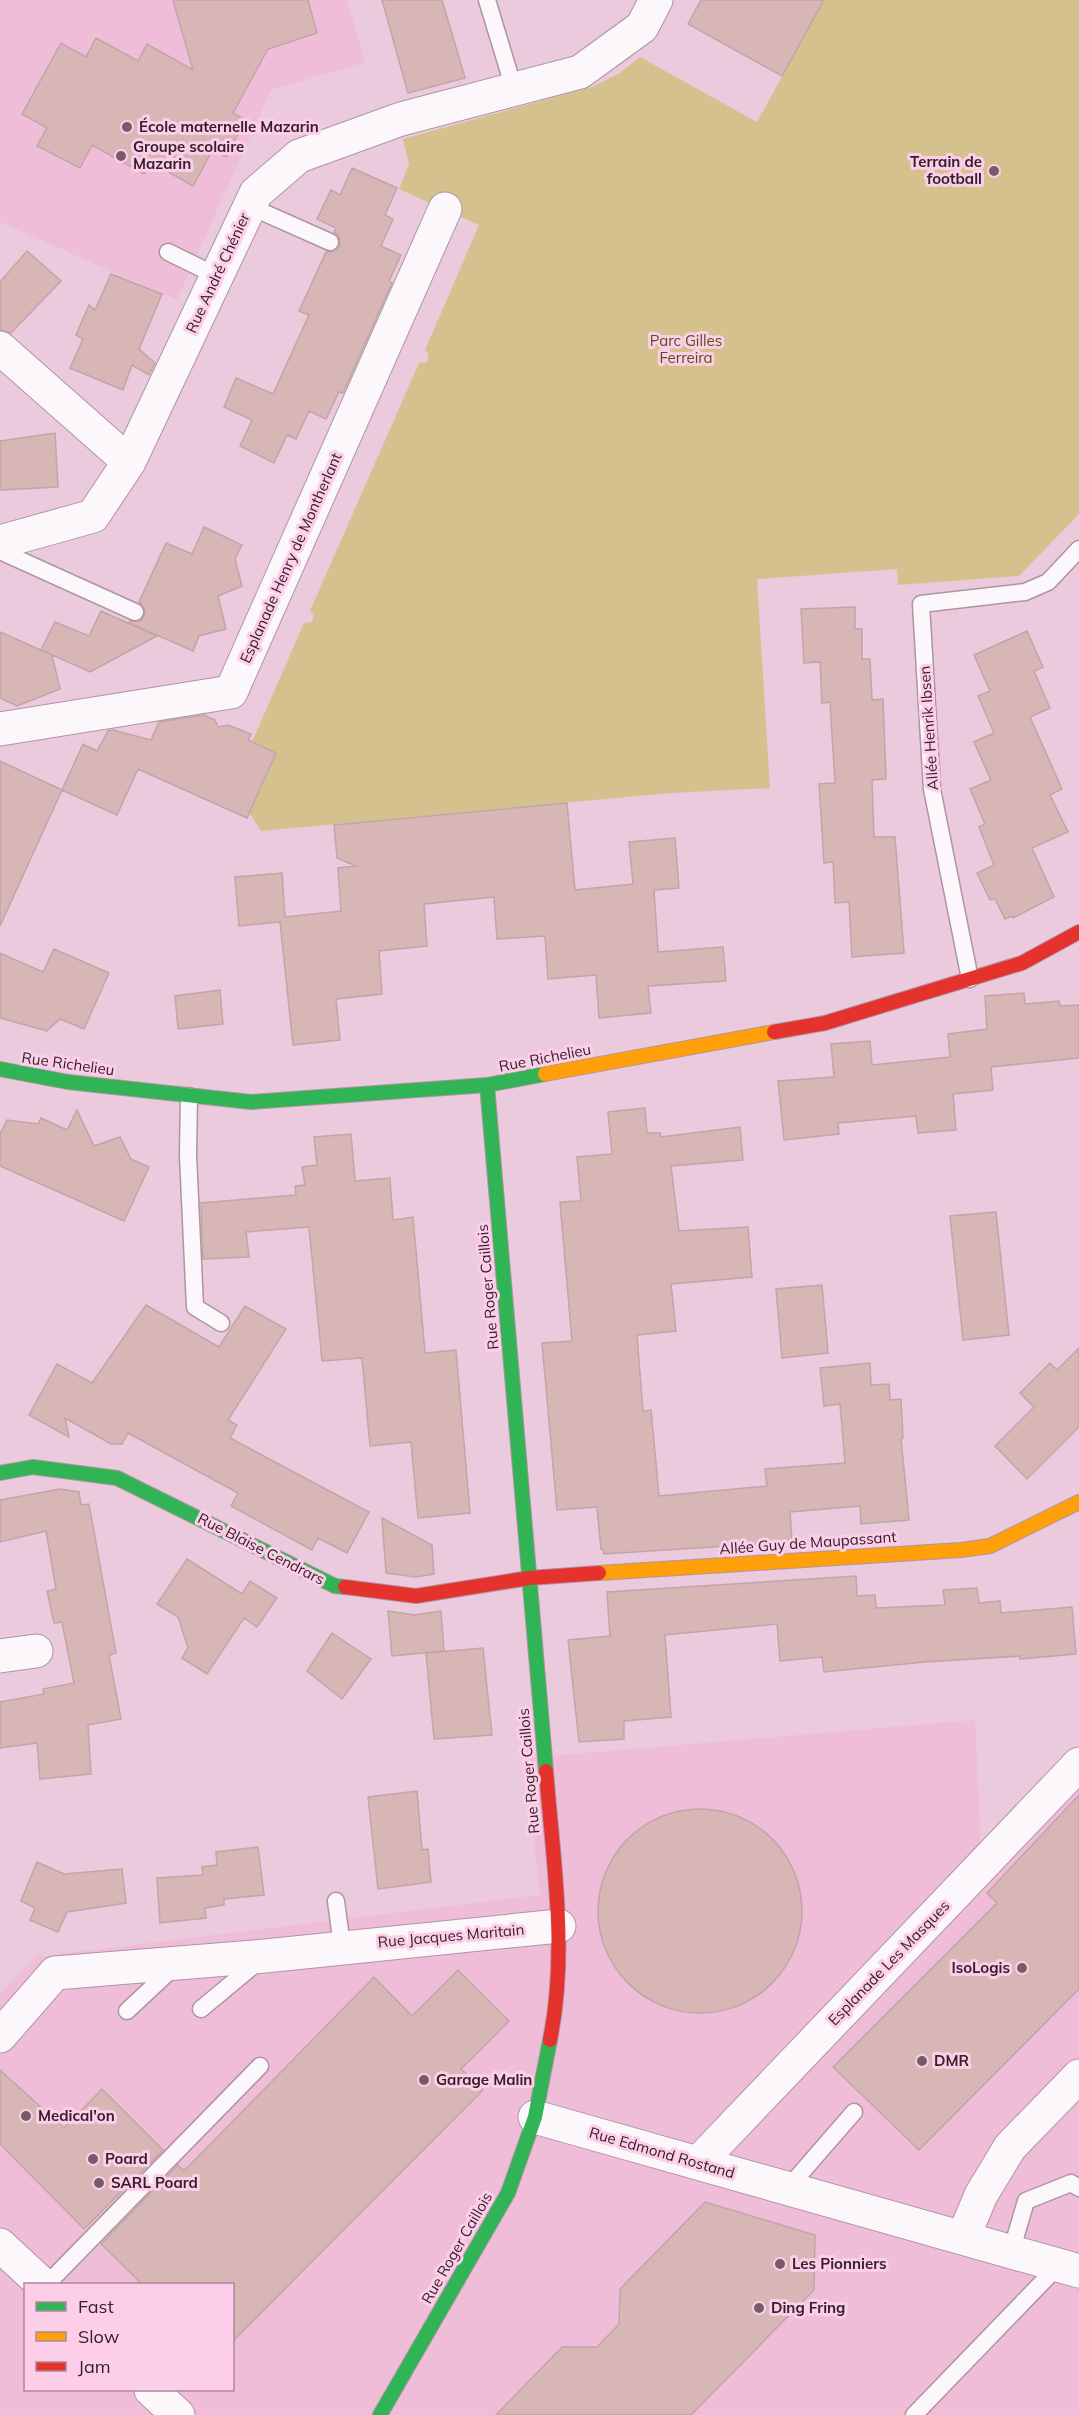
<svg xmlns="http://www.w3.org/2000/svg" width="1079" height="2415" viewBox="0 0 1079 2415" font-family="Mulish,sans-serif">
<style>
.built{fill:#f0bdd9;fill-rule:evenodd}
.green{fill:#d5c18e}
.building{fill:#d7b6b5;stroke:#bfa6a9;stroke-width:1.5}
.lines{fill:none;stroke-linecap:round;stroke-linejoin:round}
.lane-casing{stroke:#ad95a2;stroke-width:19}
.street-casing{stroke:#ad95a2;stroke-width:35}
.fast-casing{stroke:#ad95a2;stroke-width:16}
.slow-casing{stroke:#ad95a2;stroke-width:16}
.jam-casing{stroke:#ad95a2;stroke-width:16}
.lane{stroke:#fcf7fa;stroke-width:16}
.street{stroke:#fcf7fa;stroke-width:33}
.fast{stroke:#30b455;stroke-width:14}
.slow{stroke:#ff9f0a;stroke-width:14}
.jam{stroke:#e5322d;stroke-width:14}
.poi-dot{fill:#755c6a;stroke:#fdcee7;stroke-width:2}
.labels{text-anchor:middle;stroke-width:6;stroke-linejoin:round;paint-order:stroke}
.poi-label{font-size:15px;font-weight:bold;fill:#36202c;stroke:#fdcee7;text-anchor:start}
.street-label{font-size:15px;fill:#36202c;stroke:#fdcee7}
.park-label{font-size:15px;fill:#575217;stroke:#fdcee7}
</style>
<rect width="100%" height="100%" fill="#eacadc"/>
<!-- built -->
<path class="built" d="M 0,0 L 347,0 L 365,62 L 271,90 L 177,300 L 0,222 Z
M 975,1720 L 981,1848 L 1079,1746 L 1079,2415 L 0,2415 L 0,1994 L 35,1957 L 540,1895 L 525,1758 ZM 26,2284 L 232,2284 L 232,2390 L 26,2390 Z"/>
<!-- green -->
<path class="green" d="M 824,0 L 1079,0 L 1079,514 L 1019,576 L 898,585 L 897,569 L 757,579 L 770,788 L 671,793 L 261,831 L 249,812 L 276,754 L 252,742 L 304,623 L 312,622 L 314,614 L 310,611 L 419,363 L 427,362 L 429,354 L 425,350 L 479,225 L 399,189 L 409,164 L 403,139 L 592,87 L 620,73 L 640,57 L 757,122 Z"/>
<!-- building -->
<path class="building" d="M 173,0 L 308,0 L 317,33 L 268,49 L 233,113 L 245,120 L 226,157 L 213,149 L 193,186 L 151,162 L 144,174 L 92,145 L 80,168 L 37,146 L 47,128 L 22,114 L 61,43 L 86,57 L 96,38 L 138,61 L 147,44 L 193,70 Z
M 382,0 L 442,0 L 465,78 L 408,93 Z
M 701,0 L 824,0 L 782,76 L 688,24 Z
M 352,168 L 397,188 L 385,215 L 393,219 L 381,246 L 401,255 L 389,281 L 392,283 L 343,393 L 339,392 L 326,419 L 309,411 L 296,439 L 287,435 L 274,463 L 240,446 L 252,420 L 224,407 L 236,378 L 273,394 L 309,315 L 299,311 L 326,252 L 336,251 L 340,246 L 339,236 L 334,232 L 336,228 L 317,219 L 331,190 L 340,195 Z
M 27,251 L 61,281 L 11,333 L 0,330 L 0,282 Z
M 111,274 L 162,294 L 139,349 L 155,363 L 149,375 L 132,365 L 123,390 L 70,368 L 83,339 L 76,335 L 89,305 L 95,310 Z
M 55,433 L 58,487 L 0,490 L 0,441 Z
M 204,527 L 242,545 L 235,559 L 242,586 L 218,596 L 226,629 L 199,636 L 193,651 L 129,623 L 130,621 L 141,621 L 144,617 L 145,610 L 139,602 L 166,543 L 192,554 Z
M 855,607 L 855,629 L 862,629 L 862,659 L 870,659 L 872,700 L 883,699 L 886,779 L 872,780 L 874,837 L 895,837 L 904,953 L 852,957 L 849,902 L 835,903 L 833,862 L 824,863 L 819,784 L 835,783 L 830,702 L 822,703 L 820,662 L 804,663 L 801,609 Z
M 101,611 L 157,636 L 90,672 L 41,650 L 55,622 L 89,636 Z
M 1027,631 L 1043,667 L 1034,671 L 1050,708 L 1030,717 L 1062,789 L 1050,795 L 1068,832 L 1032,848 L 1054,897 L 1013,918 L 1012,916 L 1005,919 L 995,899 L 990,900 L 977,873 L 994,865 L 979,827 L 985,824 L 970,789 L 991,780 L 974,742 L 994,733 L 978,696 L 990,691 L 974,655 Z
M 0,632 L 52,655 L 60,689 L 17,706 L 0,698 Z
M 204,715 L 215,720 L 218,727 L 228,725 L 251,734 L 248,740 L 276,753 L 247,818 L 138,769 L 117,815 L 62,790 L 0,926 L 0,761 L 62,790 L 83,744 L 97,751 L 108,731 L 113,730 L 151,740 L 159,722 Z
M 567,803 L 575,890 L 633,884 L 629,842 L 675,838 L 679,888 L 654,890 L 658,952 L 723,947 L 726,981 L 648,986 L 651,1013 L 599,1018 L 596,975 L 548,979 L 545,936 L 497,939 L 494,897 L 424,904 L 427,946 L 379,951 L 382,994 L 336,999 L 340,1040 L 293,1045 L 280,922 L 239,926 L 235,877 L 282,873 L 285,917 L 341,911 L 338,868 L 356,866 L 337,858 L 334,825 Z
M 54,949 L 109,973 L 84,1029 L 60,1019 L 47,1031 L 0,1018 L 0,953 L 43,972 Z
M 220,990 L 223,1024 L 178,1029 L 175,996 Z
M 1024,993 L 1025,1004 L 1059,1001 L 1060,1006 L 1079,1005 L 1079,1058 L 991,1067 L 993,1090 L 953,1094 L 956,1130 L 918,1133 L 916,1116 L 838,1123 L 839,1134 L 784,1140 L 778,1081 L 834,1077 L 831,1044 L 870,1041 L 872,1065 L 950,1057 L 948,1034 L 987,1029 L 985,996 Z
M 645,1108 L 647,1133 L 660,1133 L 661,1137 L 740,1127 L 743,1160 L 671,1166 L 679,1231 L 748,1227 L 752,1277 L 671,1284 L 676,1331 L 637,1335 L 643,1411 L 651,1410 L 659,1496 L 767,1486 L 765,1469 L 845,1463 L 840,1404 L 824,1406 L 820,1368 L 870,1363 L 871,1385 L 889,1384 L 890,1400 L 901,1399 L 903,1438 L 901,1439 L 909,1520 L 861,1524 L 860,1506 L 790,1512 L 792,1542 L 604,1554 L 603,1549 L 601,1549 L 597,1507 L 557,1510 L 542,1343 L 572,1341 L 560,1202 L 581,1201 L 577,1157 L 612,1154 L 608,1112 Z
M 77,1110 L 94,1146 L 120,1137 L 131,1159 L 149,1167 L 124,1221 L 0,1166 L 0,1134 L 7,1120 L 38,1124 L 41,1118 L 67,1130 Z
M 351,1134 L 355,1181 L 390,1178 L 393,1220 L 413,1217 L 425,1353 L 456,1350 L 470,1513 L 418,1518 L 411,1442 L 370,1446 L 362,1358 L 322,1361 L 309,1227 L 246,1232 L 249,1257 L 203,1259 L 201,1203 L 296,1195 L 295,1186 L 305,1185 L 302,1167 L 317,1165 L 314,1137 Z
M 996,1212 L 1009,1335 L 963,1340 L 950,1216 Z
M 822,1285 L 828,1353 L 782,1358 L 776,1289 Z
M 146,1305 L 219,1347 L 245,1306 L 286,1329 L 228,1420 L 237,1425 L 230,1438 L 369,1512 L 347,1553 L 318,1538 L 312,1550 L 231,1506 L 238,1493 L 128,1433 L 122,1444 L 111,1444 L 65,1418 L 69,1437 L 29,1415 L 57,1364 L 92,1383 Z
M 1079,1348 L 1079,1427 L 1027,1479 L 995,1446 L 1034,1407 L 1020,1393 L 1050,1363 L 1057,1370 Z
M 60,1489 L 79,1492 L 81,1505 L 89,1504 L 116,1653 L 109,1655 L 121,1719 L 88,1725 L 91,1774 L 40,1779 L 37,1743 L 0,1748 L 0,1702 L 44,1694 L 43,1689 L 74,1683 L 62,1622 L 54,1623 L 47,1591 L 56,1589 L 46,1531 L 0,1542 L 0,1500 Z
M 382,1518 L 432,1545 L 434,1574 L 416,1577 L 386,1573 Z
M 187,1559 L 242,1594 L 250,1581 L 277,1598 L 257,1627 L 244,1618 L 207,1674 L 182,1658 L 188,1648 L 178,1617 L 157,1604 Z
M 856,1576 L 857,1596 L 875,1595 L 876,1608 L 945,1605 L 943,1590 L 977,1588 L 979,1603 L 1000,1601 L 1001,1613 L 1072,1607 L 1076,1654 L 1020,1659 L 1020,1656 L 925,1662 L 824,1672 L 822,1657 L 780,1661 L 777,1624 L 665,1635 L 671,1717 L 624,1721 L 624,1739 L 579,1742 L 568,1640 L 610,1636 L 607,1592 Z
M 388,1611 L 414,1615 L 441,1611 L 444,1651 L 392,1656 Z
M 332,1633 L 371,1659 L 342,1699 L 307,1671 Z
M 483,1648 L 492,1735 L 434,1739 L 426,1653 Z
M 417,1791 L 422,1850 L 428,1849 L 431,1882 L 378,1889 L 368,1797 Z
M 1079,1795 L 1079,1989 L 919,2150 L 833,2067 L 997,1903 L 987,1893 Z
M598 1911a102 102 0 1 1 204 0a102 102 0 1 1-204 0Z
M 258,1847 L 264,1895 L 224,1899 L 224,1905 L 205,1908 L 206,1918 L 160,1923 L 157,1878 L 203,1875 L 202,1867 L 217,1865 L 216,1852 Z
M 37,1862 L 64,1874 L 122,1869 L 126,1903 L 67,1912 L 58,1932 L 30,1920 L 35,1908 L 21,1901 Z
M 458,1970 L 509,2021 L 461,2069 L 483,2090 L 232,2342 L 232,2284 L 142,2284 L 101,2244 L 178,2165 L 184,2171 L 374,1977 L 412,2016 Z
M 0,2070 L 64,2128 L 102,2089 L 163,2150 L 84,2229 L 0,2144 Z
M 705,2202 L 815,2235 L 814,2290 L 691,2415 L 496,2415 L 562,2347 L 597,2347 L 619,2324 L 620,2289 Z"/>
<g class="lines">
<defs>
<path id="lane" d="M 487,0 L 514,89
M 249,206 L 330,242
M 168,252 L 217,276
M 0,551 L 135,612
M 970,979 L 932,789 L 921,604 L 1025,592 L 1048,582 L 1079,549
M 189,1096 L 188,1155 L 195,1307 L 221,1323
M 336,1901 L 342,1946
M 201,2009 L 260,1960
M 127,2011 L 174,1967
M 788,2188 L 854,2112
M 1011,2252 L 1026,2201 L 1071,2183 L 1079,2188
M 47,2284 L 260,2066
M 914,2415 L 1059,2265"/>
<path id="street" d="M 0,348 L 129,462
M 0,542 L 93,516 L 129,462 L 256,193 L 299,156 L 401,119 L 580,72 L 642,27 L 656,0
M 0,729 L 231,692 L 445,209
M 0,1656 L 36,1651
M 0,2036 L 55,1973 L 265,1956 L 559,1926
M 535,2117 L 1079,2271
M 698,2163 L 1079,1764
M 963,2238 L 981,2195 L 1010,2147 L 1079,2076
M 0,2245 L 42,2284
M 151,2390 L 178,2415"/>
<path id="fast" d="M 0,1069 L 68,1082 L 251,1102 L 487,1085 L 545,1074
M 487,1085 L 546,1771
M 0,1473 L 33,1467 L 117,1478 L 335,1586 L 345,1587
M 380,2415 L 508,2193 L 535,2117 L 550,2040"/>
<path id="slow" d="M 545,1074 L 774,1032
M 599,1573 L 961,1550 L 990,1546 L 1079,1502"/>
<path id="jam" d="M 774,1032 L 825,1023 L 1022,963 L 1079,932
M 345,1587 L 416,1596 L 529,1578 L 599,1573
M 546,1771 C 553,1860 568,1951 550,2040"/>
</defs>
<!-- lane casing -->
<use href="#lane" class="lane-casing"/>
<!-- street casing -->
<use href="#street" class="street-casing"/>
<!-- fast casing -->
<use href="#fast" class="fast-casing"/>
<!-- slow casing -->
<use href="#slow" class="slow-casing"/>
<!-- jam casing -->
<use href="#jam" class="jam-casing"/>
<!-- lane -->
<use href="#lane" class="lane"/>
<!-- street -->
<use href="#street" class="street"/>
<!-- fast -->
<use href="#fast" class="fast"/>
<!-- slow -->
<use href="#slow" class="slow"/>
<!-- jam -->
<use href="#jam" class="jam"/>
</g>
<!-- markers -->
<g class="poi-dot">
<circle cx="127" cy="127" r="6"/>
<circle cx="121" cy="156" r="6"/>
<circle cx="994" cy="171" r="6"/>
<circle cx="1022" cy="1968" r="6"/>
<circle cx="922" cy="2061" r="6"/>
<circle cx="424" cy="2080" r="6"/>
<circle cx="26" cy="2116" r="6"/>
<circle cx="93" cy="2159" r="6"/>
<circle cx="99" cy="2183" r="6"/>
<circle cx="780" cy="2264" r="6"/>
<circle cx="759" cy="2308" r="6"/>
</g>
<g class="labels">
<!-- poi labels -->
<g class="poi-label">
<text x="139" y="132">École maternelle Mazarin</text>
<text x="133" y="152">Groupe scolaire<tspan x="133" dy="17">Mazarin</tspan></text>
<text x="982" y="167" text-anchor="end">Terrain de<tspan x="982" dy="17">football</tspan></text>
<text x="1010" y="1973" text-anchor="end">IsoLogis</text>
<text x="934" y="2066">DMR</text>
<text x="436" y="2085">Garage Malin</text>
<text x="38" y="2121">Medical'on</text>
<text x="105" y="2164">Poard</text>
<text x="111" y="2188">SARL Poard</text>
<text x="792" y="2269">Les Pionniers</text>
<text x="771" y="2313">Ding Fring</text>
</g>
<!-- street labels -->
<g class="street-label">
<text transform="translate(218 273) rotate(-65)" y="5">Rue André Chénier</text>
<text transform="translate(291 558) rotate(-66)" y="5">Esplanade Henry de Montherlant</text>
<text transform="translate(929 728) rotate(-94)" y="5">Allée Henrik Ibsen</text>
<text transform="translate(545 1058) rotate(-11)" y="5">Rue Richelieu</text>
<text transform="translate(68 1064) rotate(8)" y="5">Rue Richelieu</text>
<text transform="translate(488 1287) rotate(-95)" y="5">Rue Roger Caillois</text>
<text transform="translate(808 1543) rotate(-4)" y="5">Allée Guy de Maupassant</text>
<text transform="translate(261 1549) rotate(27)" y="5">Rue Blaise Cendrars</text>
<text transform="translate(529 1771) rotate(-95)" y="5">Rue Roger Caillois</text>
<text transform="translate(451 1936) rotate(-5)" y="5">Rue Jacques Maritain</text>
<text transform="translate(889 1963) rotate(-46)" y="5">Esplanade Les Masques</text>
<text transform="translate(662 2153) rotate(16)" y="5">Rue Edmond Rostand</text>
<text transform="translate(457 2248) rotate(-60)" y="5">Rue Roger Caillois</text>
</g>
<!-- park labels -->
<g class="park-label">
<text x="686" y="346">Parc Gilles<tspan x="686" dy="17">Ferreira</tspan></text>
</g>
</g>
<!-- legend -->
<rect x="24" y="2283" width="210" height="108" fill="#fdcee7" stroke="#ad889c" stroke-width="1.5"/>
<rect x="36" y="2302" width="30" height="9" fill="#30b455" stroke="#ad889c" stroke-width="1.5"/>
<text x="78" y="2313" font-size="18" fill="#36202c">Fast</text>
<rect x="36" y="2332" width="30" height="9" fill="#ff9f0a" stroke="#ad889c" stroke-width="1.5"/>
<text x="78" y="2343" font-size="18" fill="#36202c">Slow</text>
<rect x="36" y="2362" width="30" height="9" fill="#e5322d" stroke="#ad889c" stroke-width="1.5"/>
<text x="78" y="2373" font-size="18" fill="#36202c">Jam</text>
</svg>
